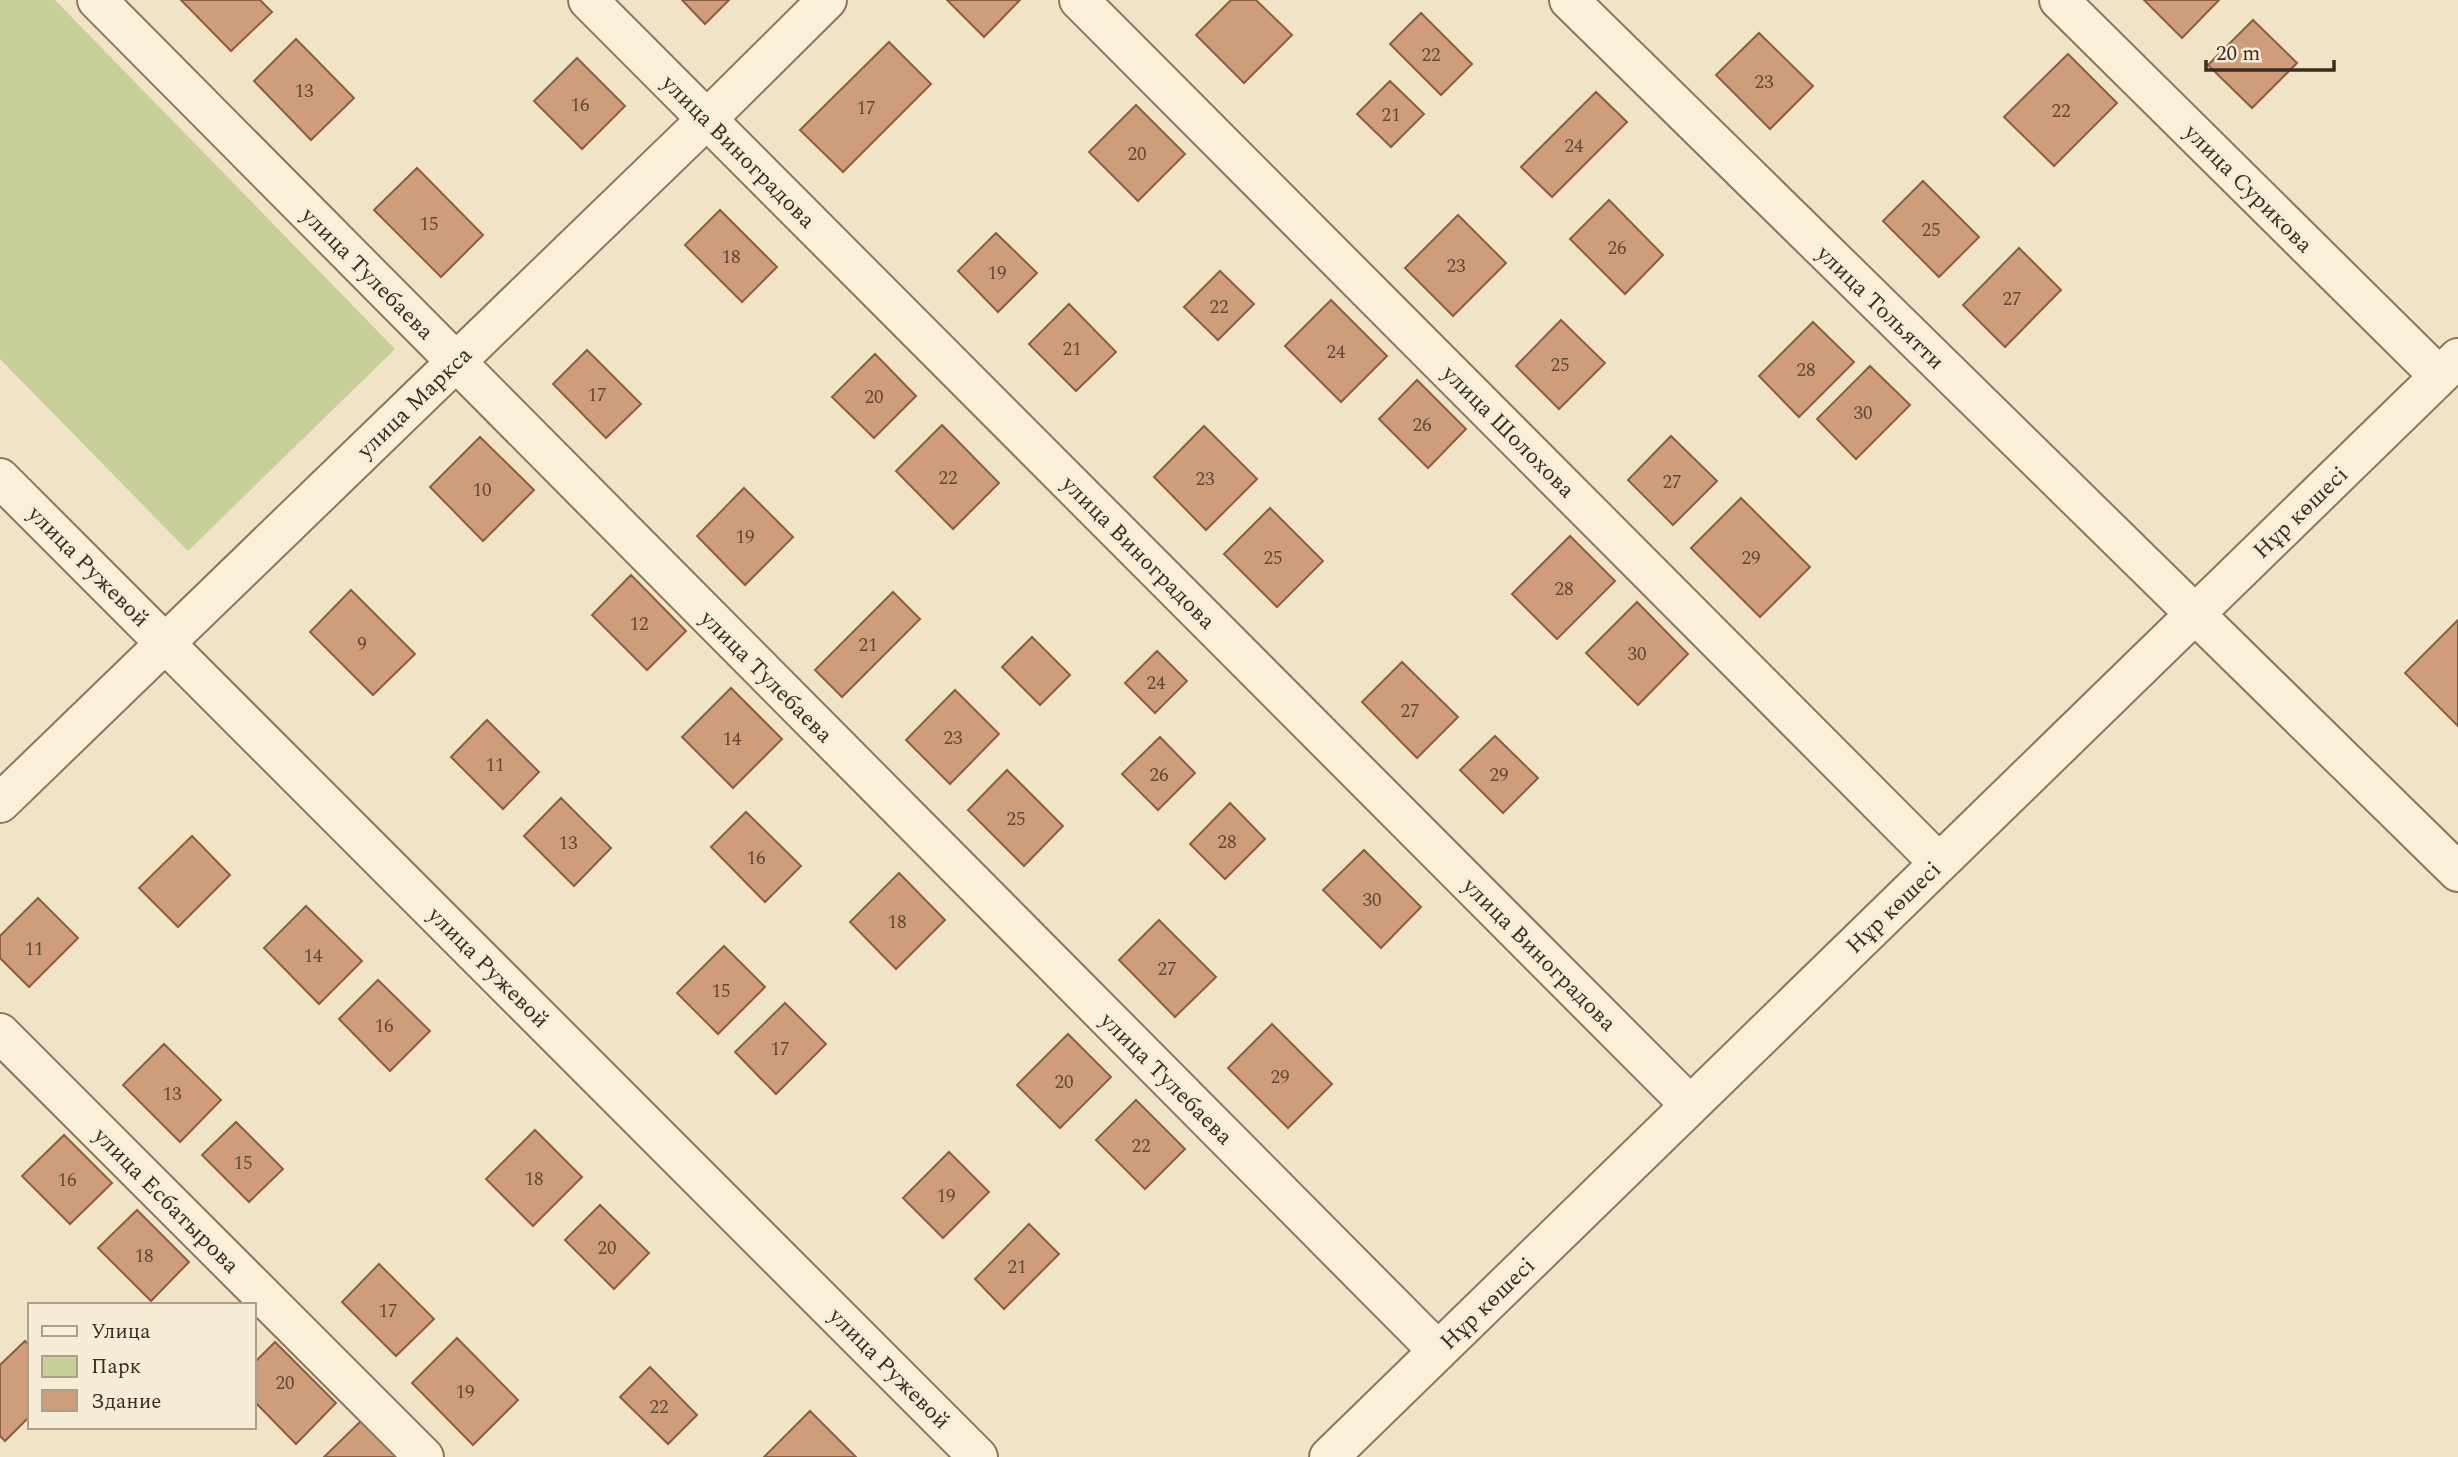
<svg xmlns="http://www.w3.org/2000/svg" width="2458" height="1457" viewBox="0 0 2458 1457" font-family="Spectral,serif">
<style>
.green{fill:#c9cf99}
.building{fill:#cf9d7b;stroke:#8c5e40;stroke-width:2}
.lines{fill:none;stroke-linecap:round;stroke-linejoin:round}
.street-casing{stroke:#8c755b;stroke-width:42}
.street{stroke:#faf0da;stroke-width:38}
.labels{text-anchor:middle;stroke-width:6;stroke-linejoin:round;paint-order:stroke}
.number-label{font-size:19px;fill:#614936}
.street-label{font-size:23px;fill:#3c2d1f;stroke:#f7edd6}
</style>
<rect width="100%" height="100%" fill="#f0e3c6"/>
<!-- green -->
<path class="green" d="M 0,0 L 55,0 L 395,349 L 188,551 L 0,359 Z"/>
<!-- building -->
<path class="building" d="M 181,0 L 260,0 L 272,12 L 231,51 Z
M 682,0 L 729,0 L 705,24 Z
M 947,0 L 1020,0 L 984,37 Z
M 1231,0 L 1256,0 L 1292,35 L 1244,83 L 1196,35 Z
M 2144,0 L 2219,0 L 2182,38 Z
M 1421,13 L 1472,64 L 1441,95 L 1390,44 Z
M 2253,20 L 2297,63 L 2252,108 L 2208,65 Z
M 1759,33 L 1813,86 L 1770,129 L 1716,75 Z
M 296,39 L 354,98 L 311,140 L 254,81 Z
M 889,42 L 931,84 L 843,172 L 800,130 Z
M 2068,54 L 2117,103 L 2054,166 L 2004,117 Z
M 577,58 L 625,106 L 582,149 L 534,101 Z
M 1390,81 L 1424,114 L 1391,147 L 1357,114 Z
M 1596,92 L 1627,122 L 1552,197 L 1521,167 Z
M 1136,105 L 1185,154 L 1138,201 L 1089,152 Z
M 417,168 L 483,235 L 441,277 L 374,210 Z
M 1923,181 L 1979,237 L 1939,277 L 1883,221 Z
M 1609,200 L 1663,255 L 1625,294 L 1570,239 Z
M 720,210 L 777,267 L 742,302 L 685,245 Z
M 1458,215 L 1506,263 L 1453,316 L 1405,268 Z
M 996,233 L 1037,273 L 998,312 L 958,271 Z
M 2019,248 L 2061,290 L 2005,347 L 1963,305 Z
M 1220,271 L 1254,304 L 1218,340 L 1184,307 Z
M 1331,300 L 1387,356 L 1341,402 L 1285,346 Z
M 1069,304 L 1116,352 L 1076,391 L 1029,344 Z
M 1561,320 L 1605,363 L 1559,409 L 1516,366 Z
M 1813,322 L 1854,362 L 1799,417 L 1759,376 Z
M 587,350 L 641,404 L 606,438 L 553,384 Z
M 875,354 L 916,396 L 874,438 L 832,397 Z
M 1870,366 L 1910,405 L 1856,459 L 1817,419 Z
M 1417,380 L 1466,429 L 1428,468 L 1379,419 Z
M 942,425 L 999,483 L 953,529 L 896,471 Z
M 1204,426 L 1257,479 L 1206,530 L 1154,477 Z
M 1671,436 L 1717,481 L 1673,525 L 1628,480 Z
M 480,437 L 534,490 L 483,541 L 430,487 Z
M 744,488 L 793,537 L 745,585 L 697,536 Z
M 1741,498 L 1810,567 L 1760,617 L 1691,548 Z
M 1270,508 L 1323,561 L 1277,607 L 1224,554 Z
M 1570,536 L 1615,581 L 1557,639 L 1512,594 Z
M 631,575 L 686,631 L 647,670 L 592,615 Z
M 351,590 L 415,654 L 373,695 L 310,632 Z
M 893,592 L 920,619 L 842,697 L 815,670 Z
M 1637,602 L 1688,654 L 1638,705 L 1586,653 Z
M 2458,620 L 2458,726 L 2405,673 Z
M 1032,637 L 1070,675 L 1040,705 L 1002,667 Z
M 1157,651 L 1187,681 L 1155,713 L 1125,683 Z
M 1402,662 L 1458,717 L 1417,758 L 1362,702 Z
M 731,688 L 782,739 L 733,788 L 682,737 Z
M 955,690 L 999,734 L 950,784 L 906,740 Z
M 487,720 L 539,772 L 503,809 L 451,757 Z
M 1495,736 L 1538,778 L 1503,813 L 1460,770 Z
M 1160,737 L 1195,773 L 1158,810 L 1122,774 Z
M 1007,770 L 1063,826 L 1024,866 L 968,810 Z
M 561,798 L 611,848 L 574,886 L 524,836 Z
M 1230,803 L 1265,839 L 1225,879 L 1190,844 Z
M 746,812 L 801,866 L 765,902 L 711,847 Z
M 192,836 L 230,875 L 178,927 L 139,888 Z
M 1364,850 L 1421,907 L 1381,948 L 1323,890 Z
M 899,873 L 945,920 L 896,969 L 850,922 Z
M 38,898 L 78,938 L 29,987 L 0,958 L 0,936 Z
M 306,906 L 362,961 L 319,1004 L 264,948 Z
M 1159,920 L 1216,977 L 1175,1017 L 1119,960 Z
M 724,946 L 765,987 L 718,1034 L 677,993 Z
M 378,980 L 430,1031 L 390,1071 L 339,1019 Z
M 785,1003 L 826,1044 L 776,1094 L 735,1052 Z
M 1272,1024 L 1332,1084 L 1288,1128 L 1228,1068 Z
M 1068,1034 L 1111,1077 L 1060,1128 L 1017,1085 Z
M 164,1044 L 221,1100 L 180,1142 L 123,1085 Z
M 1136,1100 L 1185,1149 L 1145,1189 L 1096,1140 Z
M 236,1122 L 283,1169 L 249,1202 L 202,1155 Z
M 535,1130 L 582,1177 L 533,1226 L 486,1179 Z
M 64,1135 L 112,1183 L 70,1224 L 22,1176 Z
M 949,1152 L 989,1192 L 943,1238 L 903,1198 Z
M 600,1205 L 649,1253 L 614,1289 L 565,1240 Z
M 137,1210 L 189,1262 L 151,1301 L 98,1248 Z
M 1029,1224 L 1059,1254 L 1004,1309 L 975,1279 Z
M 379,1264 L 434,1319 L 396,1356 L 342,1302 Z
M 457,1338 L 518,1400 L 473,1445 L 412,1383 Z
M 25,1341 L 30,1346 L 30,1416 L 5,1441 L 0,1436 L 0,1365 Z
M 275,1342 L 336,1403 L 296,1444 L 254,1401 L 254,1363 Z
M 650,1367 L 697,1415 L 668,1444 L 620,1397 Z
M 810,1411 L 856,1457 L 764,1457 Z
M 362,1420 L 399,1457 L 324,1457 Z"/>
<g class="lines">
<defs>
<path id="street" d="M 97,0 L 1438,1351
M 588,0 L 1690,1105
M 1079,0 L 1939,863
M 1569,0 L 2458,872
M 2059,0 L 2439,376
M 0,478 L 978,1457
M 0,803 L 707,119 L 827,0
M 0,1033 L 424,1457
M 1329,1457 L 2458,358"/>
</defs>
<!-- street casing -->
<use href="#street" class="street-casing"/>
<!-- street -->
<use href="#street" class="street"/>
</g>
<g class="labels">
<!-- number labels -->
<g class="number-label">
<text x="1431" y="61">22</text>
<text x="1764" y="88">23</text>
<text x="304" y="97">13</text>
<text x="580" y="111">16</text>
<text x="866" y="114">17</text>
<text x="2061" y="117">22</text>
<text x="1391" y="121">21</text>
<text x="1574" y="152">24</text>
<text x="1137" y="160">20</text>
<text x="429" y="230">15</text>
<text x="1931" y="236">25</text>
<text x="1617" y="254">26</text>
<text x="731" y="263">18</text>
<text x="1456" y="272">23</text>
<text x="997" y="279">19</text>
<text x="2012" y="305">27</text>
<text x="1219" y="313">22</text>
<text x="1072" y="355">21</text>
<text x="1336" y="358">24</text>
<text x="1560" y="371">25</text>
<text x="1806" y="376">28</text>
<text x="597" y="401">17</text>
<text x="874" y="403">20</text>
<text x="1863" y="419">30</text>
<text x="1422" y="431">26</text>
<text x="948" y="484">22</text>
<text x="1205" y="485">23</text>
<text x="1672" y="488">27</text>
<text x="482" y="496">10</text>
<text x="745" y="543">19</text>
<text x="1273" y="564">25</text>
<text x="1751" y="564">29</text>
<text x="1564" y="595">28</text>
<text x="639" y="630">12</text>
<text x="362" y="650">9</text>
<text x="868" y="651">21</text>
<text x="1637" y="660">30</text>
<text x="1156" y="689">24</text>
<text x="1410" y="717">27</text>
<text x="953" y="744">23</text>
<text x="732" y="745">14</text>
<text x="495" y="771">11</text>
<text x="1159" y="781">26</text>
<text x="1499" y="781">29</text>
<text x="1016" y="825">25</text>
<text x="1227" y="848">28</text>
<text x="568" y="849">13</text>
<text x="756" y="864">16</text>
<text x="1372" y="906">30</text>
<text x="897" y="928">18</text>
<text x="34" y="955">11</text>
<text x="313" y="962">14</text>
<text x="1167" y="975">27</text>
<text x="721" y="997">15</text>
<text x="384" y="1032">16</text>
<text x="780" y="1055">17</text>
<text x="1280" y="1083">29</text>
<text x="1064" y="1088">20</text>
<text x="172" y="1100">13</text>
<text x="1141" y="1152">22</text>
<text x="243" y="1169">15</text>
<text x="534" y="1185">18</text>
<text x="67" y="1186">16</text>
<text x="946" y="1202">19</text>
<text x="607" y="1254">20</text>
<text x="144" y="1262">18</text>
<text x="1017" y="1273">21</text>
<text x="388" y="1317">17</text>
<text x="285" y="1389">20</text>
<text x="465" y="1398">19</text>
<text x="659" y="1413">22</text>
</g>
<!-- street labels -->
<g class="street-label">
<text transform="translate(739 151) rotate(45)" y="8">улица Виноградова</text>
<text transform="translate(2249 188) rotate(45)" y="8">улица Сурикова</text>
<text transform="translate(368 273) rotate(45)" y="8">улица Тулебаева</text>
<text transform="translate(1881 307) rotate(44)" y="8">улица Тольятти</text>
<text transform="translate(414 402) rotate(-44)" y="8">улица Маркса</text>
<text transform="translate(1509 431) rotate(45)" y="8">улица Шолохова</text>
<text transform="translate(2300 512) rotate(-44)" y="8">Нұр көшесі</text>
<text transform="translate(1139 552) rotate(45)" y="8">улица Виноградова</text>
<text transform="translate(89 566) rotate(45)" y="8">улица Ружевой</text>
<text transform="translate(767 676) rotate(45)" y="8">улица Тулебаева</text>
<text transform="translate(1893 907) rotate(-44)" y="8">Нұр көшесі</text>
<text transform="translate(1540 954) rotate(45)" y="8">улица Виноградова</text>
<text transform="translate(489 967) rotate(45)" y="8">улица Ружевой</text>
<text transform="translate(1167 1078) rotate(45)" y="8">улица Тулебаева</text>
<text transform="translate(167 1200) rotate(45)" y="8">улица Есбатырова</text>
<text transform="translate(1487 1303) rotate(-44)" y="8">Нұр көшесі</text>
<text transform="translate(890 1368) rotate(45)" y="8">улица Ружевой</text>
</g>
</g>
<!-- legend -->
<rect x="28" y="1303" width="228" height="126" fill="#f7edd6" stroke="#aca08d" stroke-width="2"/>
<rect x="42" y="1326" width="35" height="10" fill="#faf0da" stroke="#aca08d" stroke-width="2"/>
<text x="91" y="1338" font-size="21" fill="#3c2d1f">Улица</text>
<rect x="42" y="1356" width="35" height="21" fill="#c9cf99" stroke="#aca08d" stroke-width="2"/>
<text x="91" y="1373" font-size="21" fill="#3c2d1f">Парк</text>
<rect x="42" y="1390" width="35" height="21" fill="#cf9d7b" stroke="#aca08d" stroke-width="2"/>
<text x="91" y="1408" font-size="21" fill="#3c2d1f">Здание</text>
<!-- scale -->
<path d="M2206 60v10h128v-10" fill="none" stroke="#3c2d1f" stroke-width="3.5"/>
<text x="2216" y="60" font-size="21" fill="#3c2d1f" stroke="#f7edd6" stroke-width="5" paint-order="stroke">20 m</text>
</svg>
